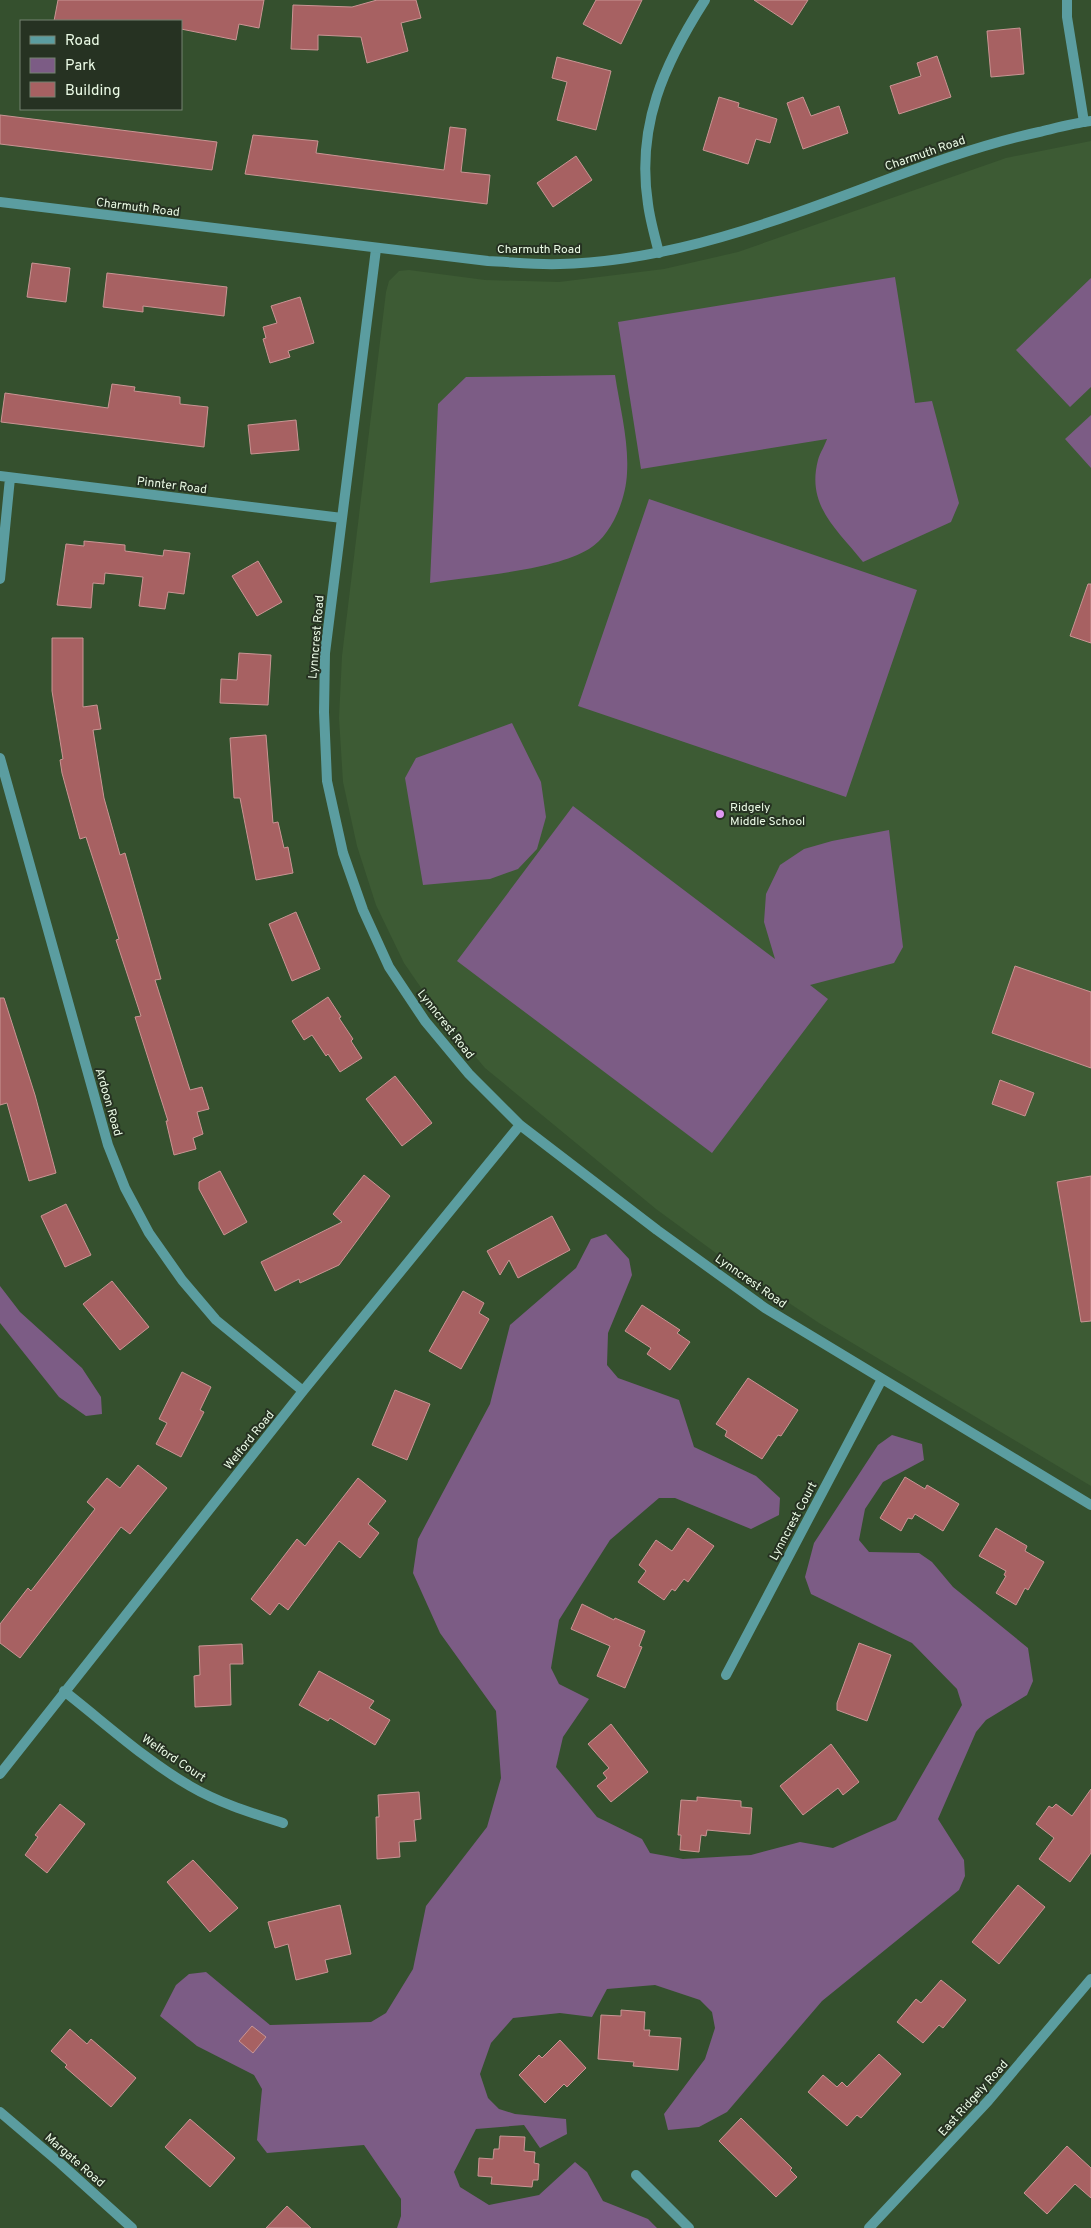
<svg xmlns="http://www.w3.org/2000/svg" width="1091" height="2228" viewBox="0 0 1091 2228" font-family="Overpass,sans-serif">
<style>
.built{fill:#3d5b34}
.green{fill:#7c5c85}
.building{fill:#a76162;stroke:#c99594}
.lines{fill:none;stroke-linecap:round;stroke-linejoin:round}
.minor{stroke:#5b9da0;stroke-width:10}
.tertiary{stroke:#5b9da0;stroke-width:10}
.poi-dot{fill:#df98f1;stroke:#263222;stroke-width:2}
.labels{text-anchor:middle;stroke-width:4;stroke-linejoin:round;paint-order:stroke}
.street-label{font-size:12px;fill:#ebfbe6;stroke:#263222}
.poi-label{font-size:12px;fill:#ebfbe6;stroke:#263222;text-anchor:start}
</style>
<rect width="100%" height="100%" fill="#35502e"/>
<!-- built -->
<path class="built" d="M 1091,141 L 1091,1486 L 819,1323 L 735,1267 L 656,1209 L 485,1068 L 437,1011 L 404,963 L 376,905 L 357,846 L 343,782 L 339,718 L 342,656 L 386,292 L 389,281 L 399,271 L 409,270 L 485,280 L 559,282 L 664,269 L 738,252 L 1006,158 Z"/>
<!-- green -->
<path class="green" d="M 895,277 L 915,403 L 932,401 L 959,503 L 951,522 L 863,562 C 837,529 806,506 818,460 C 820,453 825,445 827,439 L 641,469 L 618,322 Z
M 1091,278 L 1091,387 L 1070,407 L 1016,350 Z
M 615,375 C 620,408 629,441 627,473 C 626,499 612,535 589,549 C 553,571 473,576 430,583 L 438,404 L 466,377 Z
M 1091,415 L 1091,468 L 1065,439 Z
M 649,499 L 917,590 L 846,797 L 578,706 Z
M 512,723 L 541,782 L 546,817 L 537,849 L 518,869 L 490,879 L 423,885 L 405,778 L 416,758 Z
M 573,806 L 775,959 L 764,922 L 766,894 L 780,865 L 804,849 L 832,841 L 889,830 L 903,947 L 894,963 L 810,985 L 828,999 L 712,1153 L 457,961 Z
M 606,1234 L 629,1259 L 632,1275 L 608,1333 L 607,1365 L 618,1378 L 679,1400 L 694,1447 L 756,1476 L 780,1498 L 779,1515 L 751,1529 L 675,1498 L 659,1498 L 610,1540 L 559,1620 L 551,1668 L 559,1684 L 589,1699 L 563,1737 L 556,1767 L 597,1817 L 642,1839 L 650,1853 L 683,1859 L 751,1855 L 800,1842 L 833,1848 L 896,1820 L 962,1705 L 957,1689 L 912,1643 L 811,1594 L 805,1577 L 814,1543 L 878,1445 L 892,1435 L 922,1444 L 924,1460 L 883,1482 L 865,1509 L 859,1540 L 869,1552 L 919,1553 L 932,1562 L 953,1587 L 1028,1648 L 1033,1681 L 1027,1695 L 986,1720 L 976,1732 L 938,1819 L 964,1860 L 965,1876 L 959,1890 L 822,2001 L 727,2112 L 699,2127 L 668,2130 L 664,2114 L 705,2059 L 715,2028 L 712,2012 L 700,2000 L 655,1985 L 607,1989 L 592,2017 L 560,2013 L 513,2018 L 491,2043 L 480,2074 L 488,2098 L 499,2109 L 515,2114 L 566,2119 L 567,2134 L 540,2148 L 524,2125 L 476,2129 L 454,2172 L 460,2187 L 489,2205 L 539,2195 L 575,2162 L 587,2172 L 603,2201 L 648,2219 L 657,2228 L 397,2228 L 401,2216 L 401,2199 L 364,2145 L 267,2153 L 257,2140 L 262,2089 L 254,2075 L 197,2046 L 160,2016 L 176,1985 L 189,1974 L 206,1972 L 270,2025 L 371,2022 L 386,2013 L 413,1969 L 426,1906 L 487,1827 L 501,1778 L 496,1711 L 440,1633 L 413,1573 L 418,1539 L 490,1404 L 510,1325 L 576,1268 L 591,1239 Z
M 0,1286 L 20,1312 L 82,1368 L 101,1397 L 102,1414 L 86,1416 L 59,1397 L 0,1323 Z"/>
<!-- building -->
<path class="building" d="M 58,0 L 264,0 L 259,28 L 239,24 L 236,40 L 181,29 L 181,21 L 54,21 Z
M 377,0 L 416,0 L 421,18 L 401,23 L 408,51 L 367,63 L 361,37 L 318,35 L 318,50 L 291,49 L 293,5 L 352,7 Z
M 596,0 L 642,0 L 621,44 L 583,24 Z
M 754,0 L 808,0 L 792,25 Z
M 1020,28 L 1024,74 L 991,77 L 987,31 Z
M 937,56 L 951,97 L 899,114 L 890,86 L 921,76 L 917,63 Z
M 557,57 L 611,71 L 596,130 L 557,120 L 567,82 L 552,78 Z
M 719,97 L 739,103 L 738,107 L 777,119 L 770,143 L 756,139 L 748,164 L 703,150 Z
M 803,97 L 811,116 L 839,106 L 848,133 L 803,149 L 787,103 Z
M 0,115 L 217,142 L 212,170 L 0,144 Z
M 450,127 L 466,129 L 461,172 L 490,175 L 487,204 L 245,174 L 253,135 L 318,141 L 316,153 L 444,170 Z
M 576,156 L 592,180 L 553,207 L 537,183 Z
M 32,263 L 70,268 L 66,302 L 27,297 Z
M 107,273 L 227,287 L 224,316 L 143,306 L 143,312 L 103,307 Z
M 300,297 L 314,343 L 288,351 L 290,357 L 270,363 L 263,339 L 266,338 L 263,327 L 277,323 L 271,306 Z
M 112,384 L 135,387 L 134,391 L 180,397 L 180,404 L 208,407 L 204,447 L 1,422 L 5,393 L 108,408 Z
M 296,420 L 299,450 L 251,454 L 248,425 Z
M 84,541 L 125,545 L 125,551 L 163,556 L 164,550 L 190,553 L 184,594 L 168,592 L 165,609 L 139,606 L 143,577 L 105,573 L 104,584 L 93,583 L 91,608 L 57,605 L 66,544 L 84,546 Z
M 258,561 L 282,602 L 257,616 L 232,576 Z
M 1088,584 L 1091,584 L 1091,643 L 1070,636 Z
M 52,638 L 83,638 L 83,707 L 97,705 L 101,729 L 93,730 L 104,798 L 120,855 L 125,853 L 161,979 L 155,980 L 190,1090 L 202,1087 L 209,1109 L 197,1112 L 203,1134 L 193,1138 L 196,1149 L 174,1155 L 166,1121 L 168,1121 L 135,1017 L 141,1016 L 116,940 L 119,939 L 86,837 L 80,839 L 62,773 L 60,760 L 63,759 L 52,691 Z
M 239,653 L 271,655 L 268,705 L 220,703 L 221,679 L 237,680 Z
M 266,735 L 273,823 L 278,822 L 284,848 L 288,847 L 293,873 L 256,880 L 240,798 L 234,798 L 230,738 Z
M 296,912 L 320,969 L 292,981 L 269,924 Z
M 1015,966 L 1091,992 L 1091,1068 L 992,1033 Z
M 328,997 L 341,1017 L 339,1018 L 353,1039 L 351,1041 L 362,1058 L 340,1072 L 328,1054 L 326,1056 L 312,1035 L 304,1040 L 292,1021 Z
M 0,998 L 4,998 L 35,1095 L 56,1173 L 29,1181 L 7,1103 L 0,1105 Z
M 395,1076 L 432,1123 L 402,1146 L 366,1099 Z
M 1000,1080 L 1034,1093 L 1025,1116 L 992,1104 Z
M 220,1171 L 247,1222 L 224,1235 L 199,1189 L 199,1182 Z
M 364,1175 L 390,1196 L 339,1265 L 300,1283 L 299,1279 L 275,1291 L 261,1262 L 342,1222 L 333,1214 Z
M 1091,1176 L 1091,1321 L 1081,1322 L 1057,1182 Z
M 66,1204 L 91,1255 L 65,1267 L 41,1216 Z
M 552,1216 L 570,1250 L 518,1278 L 509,1260 L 500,1275 L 487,1251 Z
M 112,1281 L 149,1327 L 120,1350 L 83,1304 Z
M 463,1291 L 484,1303 L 479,1313 L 489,1319 L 461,1369 L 429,1351 Z
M 642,1305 L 680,1330 L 677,1333 L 690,1342 L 670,1370 L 647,1354 L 651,1348 L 625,1331 Z
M 182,1372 L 211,1387 L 200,1410 L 204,1412 L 181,1457 L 156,1444 L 167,1423 L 159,1419 Z
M 748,1378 L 798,1410 L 781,1436 L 778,1435 L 762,1459 L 725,1436 L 727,1431 L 716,1424 Z
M 395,1390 L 430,1404 L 407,1460 L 372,1445 Z
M 138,1465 L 167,1488 L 130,1534 L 121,1527 L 20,1658 L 0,1643 L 0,1624 L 28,1588 L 31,1591 L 95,1509 L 87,1502 L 107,1478 L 120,1488 Z
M 905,1477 L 925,1489 L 927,1485 L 959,1504 L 943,1531 L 915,1514 L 912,1519 L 908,1518 L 901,1531 L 880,1518 Z
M 358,1478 L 386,1501 L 368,1524 L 379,1533 L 360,1558 L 339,1541 L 288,1610 L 279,1603 L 270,1615 L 251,1599 L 297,1539 L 305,1546 Z
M 688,1528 L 714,1546 L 688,1582 L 684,1579 L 675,1591 L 672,1589 L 664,1600 L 638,1582 L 646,1571 L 639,1565 L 656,1540 L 672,1551 Z
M 996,1528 L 1027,1546 L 1025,1551 L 1044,1562 L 1028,1590 L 1025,1588 L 1016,1605 L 996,1593 L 1006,1576 L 1004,1575 L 1006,1571 L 979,1556 Z
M 582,1604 L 614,1620 L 615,1618 L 645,1631 L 639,1646 L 642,1647 L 625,1688 L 597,1676 L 610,1646 L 571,1629 Z
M 859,1643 L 891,1655 L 867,1721 L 837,1710 L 837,1703 Z
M 242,1644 L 243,1664 L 230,1664 L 231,1705 L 195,1707 L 194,1676 L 200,1675 L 199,1646 Z
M 319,1671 L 374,1701 L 369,1708 L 390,1720 L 375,1745 L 330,1718 L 328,1721 L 299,1705 Z
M 611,1724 L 648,1772 L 611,1802 L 597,1786 L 607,1778 L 603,1773 L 609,1768 L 588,1744 Z
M 831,1744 L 859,1782 L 843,1795 L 838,1788 L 803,1815 L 780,1786 Z
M 1091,1789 L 1091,1853 L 1070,1882 L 1039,1859 L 1054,1838 L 1036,1824 L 1049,1806 L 1052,1808 L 1056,1804 L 1072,1816 Z
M 419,1792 L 421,1819 L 414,1820 L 416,1841 L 399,1842 L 400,1857 L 377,1859 L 376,1817 L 379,1817 L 378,1795 Z
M 697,1797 L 741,1801 L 741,1807 L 752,1808 L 750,1834 L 707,1830 L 706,1836 L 701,1835 L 699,1852 L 680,1850 L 681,1835 L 678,1835 L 681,1800 L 697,1801 Z
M 60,1804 L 85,1824 L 47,1873 L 25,1855 L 38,1837 L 35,1835 Z
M 193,1860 L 238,1908 L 210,1932 L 167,1882 Z
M 1018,1885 L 1045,1907 L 999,1964 L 972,1942 Z
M 340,1905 L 351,1954 L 325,1960 L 328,1972 L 296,1980 L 288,1944 L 275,1948 L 268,1922 Z
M 941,1980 L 966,2000 L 943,2028 L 939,2025 L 923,2043 L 897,2022 L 916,1999 L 921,2003 Z
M 621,2010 L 645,2012 L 644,2030 L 650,2030 L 649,2036 L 681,2038 L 678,2070 L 633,2066 L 634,2062 L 598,2059 L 601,2015 L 621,2016 Z
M 252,2026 L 266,2037 L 253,2053 L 239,2041 Z
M 70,2029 L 87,2044 L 91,2039 L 136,2078 L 111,2107 L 65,2067 L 67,2065 L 51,2051 Z
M 560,2040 L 586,2068 L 567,2087 L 564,2084 L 545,2103 L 519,2075 L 539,2055 L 542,2058 Z
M 879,2054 L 901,2074 L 861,2118 L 857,2115 L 847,2126 L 808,2092 L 823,2075 L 837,2087 L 842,2082 L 847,2087 Z
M 741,2118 L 792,2168 L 790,2170 L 797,2177 L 776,2197 L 719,2141 Z
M 190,2119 L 235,2158 L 210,2187 L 165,2147 Z
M 500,2136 L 525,2137 L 524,2151 L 535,2152 L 534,2163 L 539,2164 L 538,2180 L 533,2180 L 532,2187 L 491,2184 L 492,2177 L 478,2176 L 479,2158 L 493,2159 L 494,2149 L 499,2149 Z
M 1067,2146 L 1091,2168 L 1091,2198 L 1075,2184 L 1047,2214 L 1024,2193 Z
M 287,2206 L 311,2228 L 266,2228 Z"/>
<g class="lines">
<!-- minor -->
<path class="minor" d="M 1067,0 L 1067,17 L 1084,122
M 376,249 L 325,653 L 324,712 L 327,781 L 343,853 L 363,910 L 389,967 L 425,1021 L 469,1074 L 520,1125 L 657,1230 L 765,1308 L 1091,1505
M 659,253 C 655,237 650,220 648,204 C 636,126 664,64 705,0
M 0,476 L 342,518
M 0,579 L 10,478
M 0,758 L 108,1145 L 125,1188 L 149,1233 L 182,1280 L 216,1320 L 303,1391
M 726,1675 L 882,1379
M 64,1691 C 105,1723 145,1760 190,1786 C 219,1803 252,1813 283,1823
M 0,1774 L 303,1391 L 520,1125
M 636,2175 L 689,2228"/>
<!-- tertiary -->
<path class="tertiary" d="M 0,202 L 488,261 C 512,262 536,265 560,264 C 642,262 723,239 799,212 C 879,184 956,150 1039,132 C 1056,128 1074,123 1091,121
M 0,2112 L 60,2163 L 132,2228
M 869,2228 L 988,2101 L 1091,1979"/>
</g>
<!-- markers -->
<circle class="poi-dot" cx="720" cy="814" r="5"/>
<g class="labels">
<!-- street labels -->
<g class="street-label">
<text transform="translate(925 153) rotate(-19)" y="4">Charmuth Road</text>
<text transform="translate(138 207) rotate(7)" y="4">Charmuth Road</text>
<text x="539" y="253">Charmuth Road</text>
<text transform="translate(172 485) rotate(7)" y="4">Pinnter Road</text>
<text transform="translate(316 637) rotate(-85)" y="4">Lynncrest Road</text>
<text transform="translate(446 1024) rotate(52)" y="4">Lynncrest Road</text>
<text transform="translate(109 1102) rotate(74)" y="4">Ardoon Road</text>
<text transform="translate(751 1281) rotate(35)" y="4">Lynncrest Road</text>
<text transform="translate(249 1440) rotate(-51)" y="4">Welford Road</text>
<text transform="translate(793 1521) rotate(-62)" y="4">Lynncrest Court</text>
<text transform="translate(174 1758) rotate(34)" y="4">Welford Court</text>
<text transform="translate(973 2098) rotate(-48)" y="4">East Ridgely Road</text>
<text transform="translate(75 2160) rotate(41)" y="4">Margate Road</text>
</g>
<!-- poi labels -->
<g class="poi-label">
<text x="730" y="811">Ridgely<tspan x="730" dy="14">Middle School</tspan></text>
</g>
</g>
<!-- legend -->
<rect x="20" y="20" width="162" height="90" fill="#263222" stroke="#758270"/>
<rect x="30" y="36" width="25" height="8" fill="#5b9da0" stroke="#758270"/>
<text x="65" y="45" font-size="15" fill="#ebfbe6">Road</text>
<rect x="30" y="58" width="25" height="15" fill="#7c5c85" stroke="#758270"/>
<text x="65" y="70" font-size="15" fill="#ebfbe6">Park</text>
<rect x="30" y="82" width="25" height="15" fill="#a76162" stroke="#758270"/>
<text x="65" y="95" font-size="15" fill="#ebfbe6">Building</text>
</svg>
